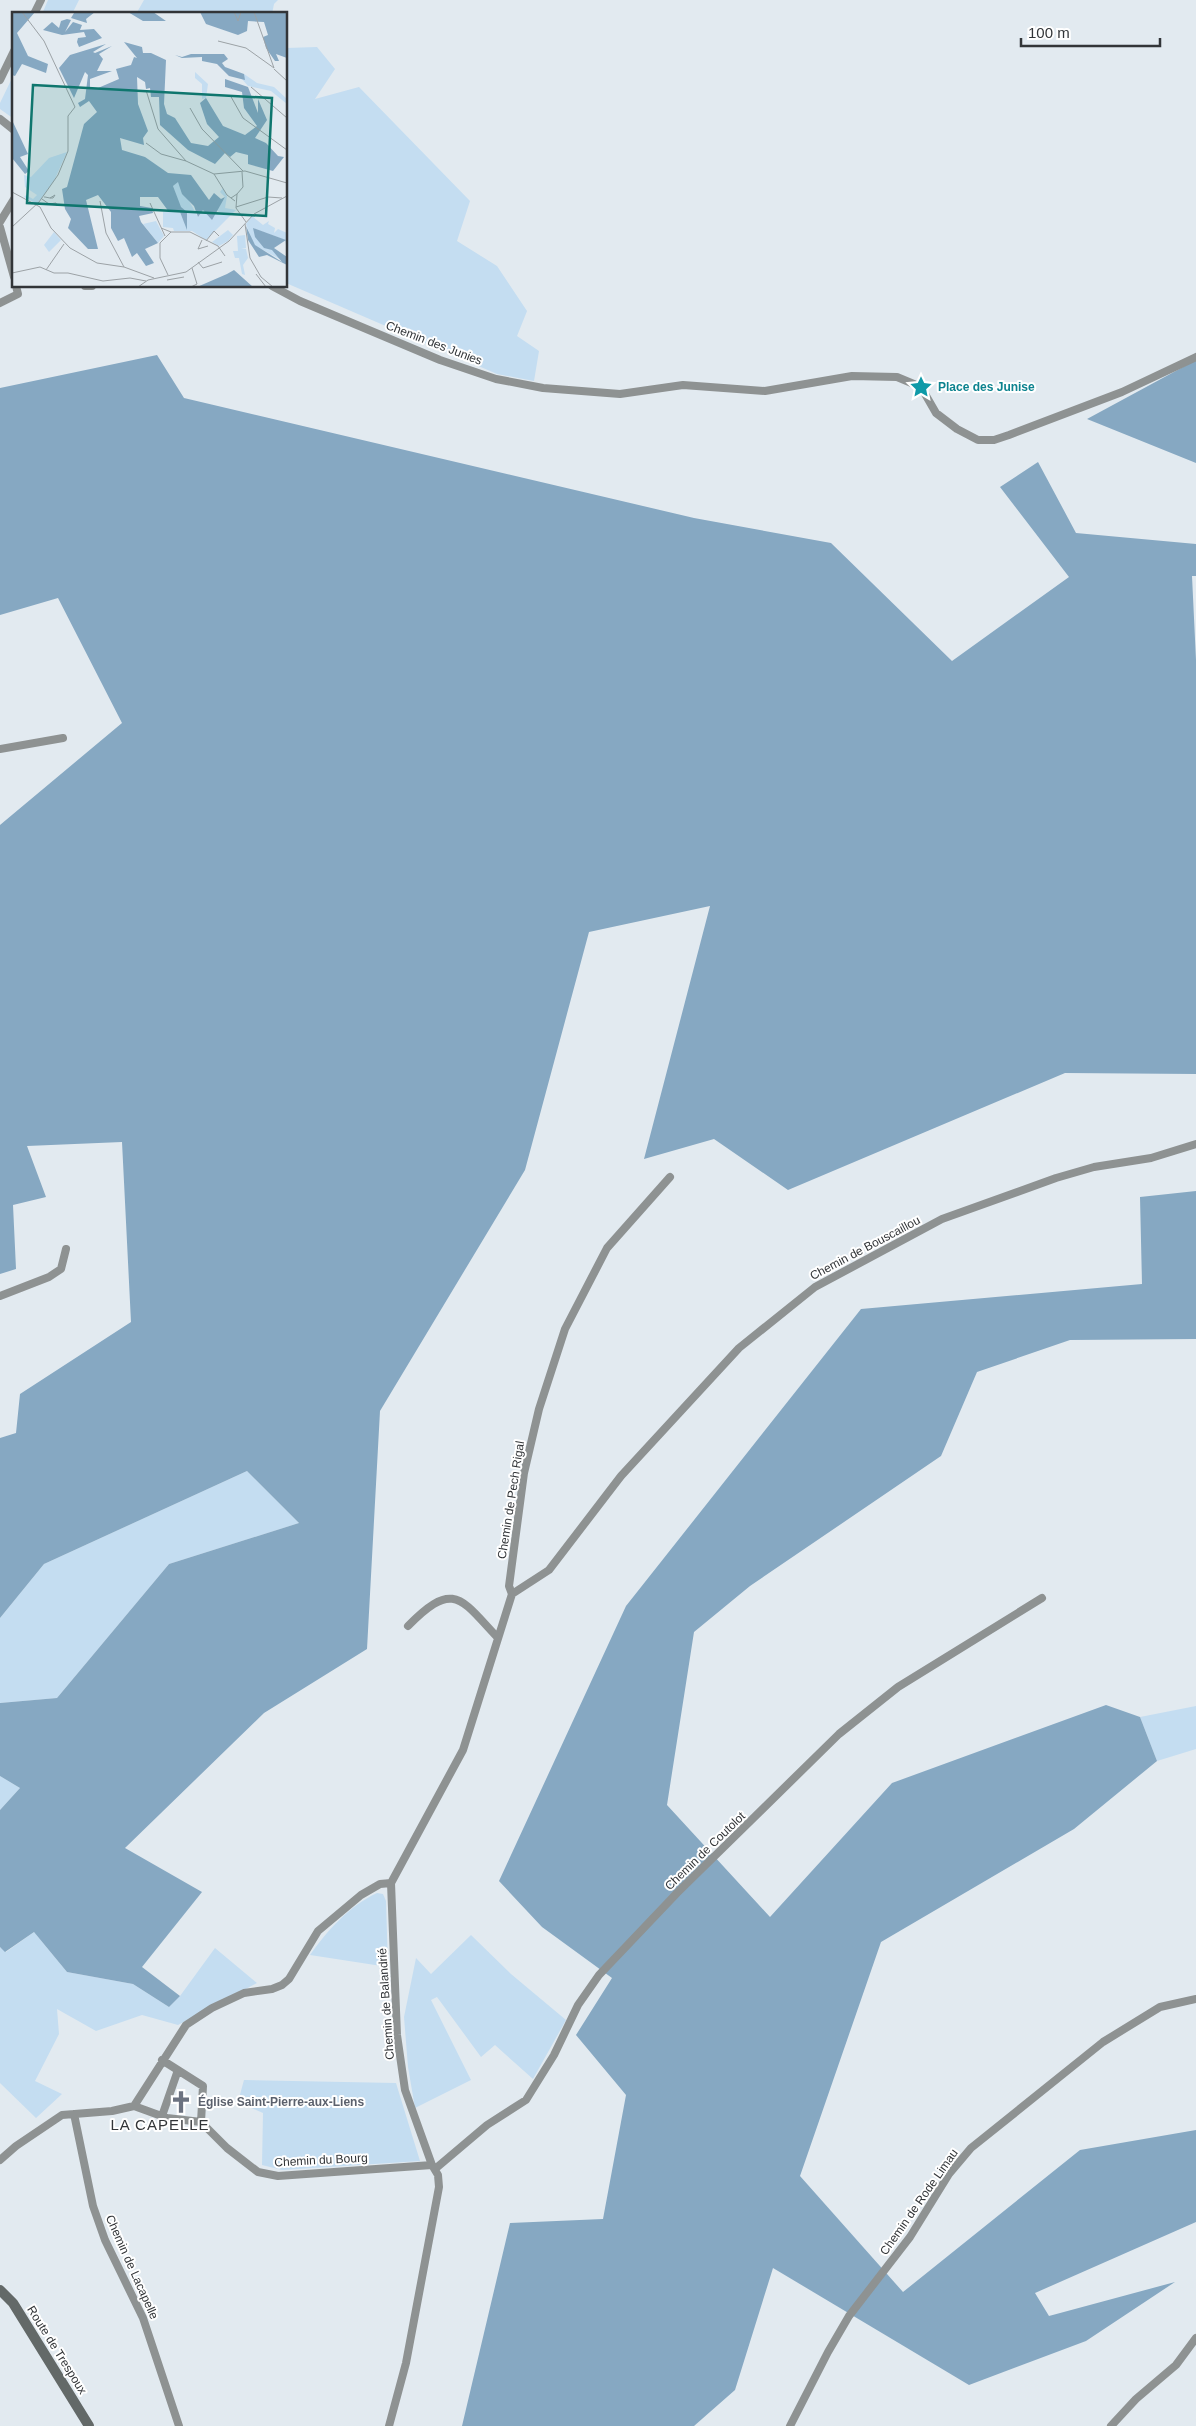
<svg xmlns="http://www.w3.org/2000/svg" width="1196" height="2426" viewBox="0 0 1196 2426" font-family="Arial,sans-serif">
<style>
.green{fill:#c4ddf1}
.forest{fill:#86a8c2}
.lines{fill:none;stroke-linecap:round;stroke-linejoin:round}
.street{stroke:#8e9292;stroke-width:8}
.secondary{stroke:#636968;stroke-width:10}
.labels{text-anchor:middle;stroke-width:4;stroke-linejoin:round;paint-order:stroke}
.street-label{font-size:12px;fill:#323538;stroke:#fff}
.culture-label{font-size:12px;font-weight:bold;fill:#0d838f;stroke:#fff;text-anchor:start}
.worship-label{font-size:12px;font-weight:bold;fill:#5b616d;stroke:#fff;text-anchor:start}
.quarter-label{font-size:15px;letter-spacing:1px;fill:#323538;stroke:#fff}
.inset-road{fill:none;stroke:#9ca2a6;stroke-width:1}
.view{fill:#0f766e;fill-opacity:0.15;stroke:#0f766e;stroke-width:2.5}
.inset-edge{fill:none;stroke:#323538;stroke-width:2.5}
</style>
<rect width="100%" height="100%" fill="#e2eaf0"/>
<!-- green -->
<path class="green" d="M 48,0 L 79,0 L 72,14 L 42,14 Z
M 144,0 L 278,0 L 274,4 L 272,14 L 136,14 Z
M 317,47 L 335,69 L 315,99 L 359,87 L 470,201 L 457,241 L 497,266 L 527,311 L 517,336 L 539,351 L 534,381 L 497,374 L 286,283 L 286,48 Z
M 14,74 L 14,119 L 0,109 L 0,103 Z
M 247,1471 L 299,1523 L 169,1564 L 57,1698 L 0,1703 L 0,1618 L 44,1564 Z
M 1196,1706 L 1196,1749 L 1157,1761 L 1140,1717 Z
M 0,1776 L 20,1788 L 0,1810 Z
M 377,1893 L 383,1894 L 386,1901 L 388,1967 L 310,1955 C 327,1931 349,1906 377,1893 Z
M 34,1932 L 67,1972 L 133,1984 L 169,2007 L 180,1996 L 215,1948 L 257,1983 L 178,2025 L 142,2015 L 96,2031 L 57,2009 L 59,2034 L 35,2081 L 62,2094 L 36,2118 L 0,2083 L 0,1947 L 6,1952 Z
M 471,1935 L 511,1974 L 566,2020 L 533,2079 L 495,2045 L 481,2057 L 437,1997 L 431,2000 L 471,2080 L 415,2108 L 408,2067 L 404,2017 L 416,1958 L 431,1974 Z
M 244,2080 L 396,2083 L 420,2161 L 282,2170 L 262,2165 L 263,2113 L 238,2102 Z"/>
<!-- forest -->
<path class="forest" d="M 157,355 L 184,398 L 694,518 L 831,543 L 952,661 L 1069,577 L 1000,487 L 1038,462 L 1076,533 L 1196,544 L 1196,576 L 1192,576 L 1196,660 L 1196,1074 L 1065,1073 L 788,1190 L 714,1139 L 644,1159 L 710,906 L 589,932 L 525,1170 L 380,1411 L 367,1649 L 264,1713 L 125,1848 L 202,1892 L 142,1967 L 180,1996 L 169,2007 L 133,1984 L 67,1972 L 34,1932 L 5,1952 L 0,1947 L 0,1810 L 20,1788 L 0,1776 L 0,1703 L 57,1698 L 169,1564 L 299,1523 L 247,1471 L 44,1564 L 0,1618 L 0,1438 L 16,1433 L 20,1394 L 131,1322 L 122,1142 L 27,1146 L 46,1197 L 13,1205 L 16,1269 L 0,1274 L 0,825 L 122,723 L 58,598 L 0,615 L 0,388 Z
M 1196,360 L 1196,463 L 1087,419 Z
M 1196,1191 L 1196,1339 L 1070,1340 L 977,1372 L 941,1456 L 750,1586 L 694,1632 L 667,1805 L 770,1917 L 892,1783 L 1106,1705 L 1140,1717 L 1157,1761 L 1074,1829 L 881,1942 L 800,2176 L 903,2292 L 1080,2150 L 1196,2130 L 1196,2222 L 1035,2293 L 1049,2316 L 1175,2282 L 1086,2341 L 969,2385 L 773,2268 L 735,2390 L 694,2426 L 462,2426 L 510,2223 L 603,2219 L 626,2095 L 576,2035 L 612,1978 L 542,1927 L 499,1881 L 626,1606 L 861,1309 L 1142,1284 L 1140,1197 Z"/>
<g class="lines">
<!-- street -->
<path class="street" d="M 34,14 L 41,0
M 0,80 L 14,51
M 0,119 L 14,130
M 0,222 L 14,199
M 0,227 L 14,277
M 85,286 L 92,286
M 272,286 L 300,301 L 440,360 L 496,379 L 543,388 L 620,394 L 683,385 L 765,391 L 852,376 L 897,377 L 921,387 L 936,413 L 957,429 L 978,440 L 994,440 L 1009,435 L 1122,392 L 1196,357
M 0,303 L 18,294 L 16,286
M 0,749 L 63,738
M 0,1296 L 49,1277 L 61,1269 L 66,1249
M 512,1594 L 549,1570 L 621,1476 L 739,1348 L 815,1287 L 942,1219 L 1056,1178 L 1094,1167 L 1151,1158 L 1196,1144
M 512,1594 L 509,1586 L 524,1473 L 539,1409 L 565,1329 L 607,1248 L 670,1177
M 408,1626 C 454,1579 461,1599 498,1638
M 134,2106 L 167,2118 L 201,2122 L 203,2086 L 162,2060
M 74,2114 L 93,2206 L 105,2240 L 143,2318 L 179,2426
M 162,2116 L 178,2070
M 201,2122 L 227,2148 L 258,2172 L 278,2176 L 432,2165
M 0,2160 L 16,2146 L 62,2115 L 112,2111 L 134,2106 L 186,2025 L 212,2008 L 244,1993 L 272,1989 L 282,1985 L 289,1979 L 318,1931 L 361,1895 L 380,1884 L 391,1883
M 435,2169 L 487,2125 L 526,2100 L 554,2055 L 578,2005 L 599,1975 L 677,1893 L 839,1734 L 898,1687 L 1042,1598
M 389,2426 L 406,2363 L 439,2187 L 438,2175 L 432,2165 L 405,2090 L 397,2035 L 391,1883 L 463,1750 L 512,1594
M 790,2426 L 828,2352 L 849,2316 L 910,2237 L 949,2174 L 971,2148 L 1103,2042 L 1160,2007 L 1196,1999
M 1111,2426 L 1136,2399 L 1176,2365 L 1196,2338"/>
<!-- secondary -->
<path class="secondary" d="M 0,2290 L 13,2303 L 89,2426"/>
</g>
<!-- icons -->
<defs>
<symbol id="sight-bare" viewBox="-9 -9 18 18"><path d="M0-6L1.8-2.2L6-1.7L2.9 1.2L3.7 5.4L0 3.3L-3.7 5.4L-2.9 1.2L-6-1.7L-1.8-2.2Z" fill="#0f9aa8" stroke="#fff" stroke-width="2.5" paint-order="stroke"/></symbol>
<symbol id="church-bare" viewBox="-9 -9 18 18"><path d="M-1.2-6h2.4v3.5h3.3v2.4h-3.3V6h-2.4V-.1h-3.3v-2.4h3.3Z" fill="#6b7280" stroke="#fff" stroke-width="2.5" paint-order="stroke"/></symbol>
</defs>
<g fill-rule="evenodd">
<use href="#sight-bare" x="905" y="371" width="32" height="32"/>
<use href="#church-bare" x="165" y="2086" width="32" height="32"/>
</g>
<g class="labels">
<!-- street labels -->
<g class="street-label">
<text transform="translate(434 343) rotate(21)" y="4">Chemin des Junies</text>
<text transform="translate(865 1248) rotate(-28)" y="4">Chemin de Bouscaillou</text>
<text transform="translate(511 1500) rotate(-81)" y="4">Chemin de Pech Rigal</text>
<text transform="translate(705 1851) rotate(-44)" y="4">Chemin de Coutolot</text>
<text transform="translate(386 2004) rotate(-94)" y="4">Chemin de Balandrié</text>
<text transform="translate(321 2160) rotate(-3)" y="4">Chemin du Bourg</text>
<text transform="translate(919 2202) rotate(-55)" y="4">Chemin de Rode Limau</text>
<text transform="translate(132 2267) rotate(66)" y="4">Chemin de Lacapelle</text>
<text transform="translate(57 2350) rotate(58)" y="4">Route de Trespoux</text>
</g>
<!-- culture labels -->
<g class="culture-label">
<text x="938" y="391">Place des Junise</text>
</g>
<!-- worship labels -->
<g class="worship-label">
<text x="198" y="2106">Église Saint-Pierre-aux-Liens</text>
</g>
<!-- quarter labels -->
<g class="quarter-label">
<text x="160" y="2130">LA CAPELLE</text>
</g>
</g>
<!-- overview -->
<g transform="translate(12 12)">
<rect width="275" height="275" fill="#e2eaf0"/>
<path d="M 183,60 L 196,72 L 194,86 L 190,87 L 190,72 L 183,66 ZM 232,62 L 245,71 L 262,75 L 275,87 L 275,92 L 259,79 L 236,74 L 230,67 ZM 55,140 L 42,169 L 25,192 L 12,185 L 14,183 L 21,187 L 25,183 L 13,175 L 12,163 L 19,165 L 37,146 ZM 166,169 L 186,205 L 191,198 L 207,200 L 205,198 L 213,185 L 208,180 L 211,176 L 215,184 L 213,196 L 224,198 L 194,228 L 180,219 L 162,219 L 161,216 L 151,215 L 151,200 L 168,200 L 175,216 L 161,174 ZM 240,204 L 251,213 L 257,209 L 256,212 L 263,216 L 262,221 L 266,217 L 275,221 L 275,238 L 273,228 L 241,216 L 273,250 L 242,233 L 234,212 ZM 144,209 L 152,224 L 146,231 L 131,212 ZM 216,218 L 221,223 L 216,229 L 207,234 L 200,230 ZM 42,220 L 49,228 L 37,240 L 32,233 ZM 233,223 L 234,236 L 229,237 L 234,237 L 236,246 L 231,253 L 233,263 L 230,262 L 227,246 L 223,246 L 221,239 L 226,239 L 225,224 Z" fill="#c4ddf1"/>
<path d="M 0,0 L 23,0 L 5,21 L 16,44 L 36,52 L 34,61 L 10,52 L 3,64 L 0,63 ZM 83,0 L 74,7 L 75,11 L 59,6 L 62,1 ZM 116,0 L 141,0 L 154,9 L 131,9 ZM 188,0 L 275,0 L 275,46 L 264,42 L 267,49 L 263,49 L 254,36 L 251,25 L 256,23 L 252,10 L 236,9 L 235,19 L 226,23 L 194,12 ZM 55,7 L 59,8 L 53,20 L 61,10 L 70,13 L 68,18 L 82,17 L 90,26 L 67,35 L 65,30 L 66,26 L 74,25 L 72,20 L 50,23 L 31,18 L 40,10 L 47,16 L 49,9 ZM 112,30 L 130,35 L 131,41 L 139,41 L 154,48 L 152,92 L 155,102 L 163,106 L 179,131 L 196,134 L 207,125 L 195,112 L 188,91 L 194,86 L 211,114 L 233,123 L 245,114 L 232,96 L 230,80 L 213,75 L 213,67 L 236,75 L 246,101 L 246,87 L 255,108 L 243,126 L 254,131 L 266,144 L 272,145 L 261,159 L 236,152 L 236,143 L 224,140 L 218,145 L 213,141 L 203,152 L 176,138 L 148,113 L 147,85 L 139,85 L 138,76 L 134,77 L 133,70 L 125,65 L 126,92 L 136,119 L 131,126 L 132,133 L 108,126 L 110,138 L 133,145 L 156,161 L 179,163 L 197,188 L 202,181 L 209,187 L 213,185 L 200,208 L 191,198 L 186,205 L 182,194 L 170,182 L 166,170 L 161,174 L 169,195 L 175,200 L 175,218 L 168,200 L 157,200 L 146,185 L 128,185 L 128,194 L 140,196 L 141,201 L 127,204 L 129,210 L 146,231 L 133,237 L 142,251 L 134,254 L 125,241 L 120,245 L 112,226 L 106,229 L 99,216 L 99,200 L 86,183 L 74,188 L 86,237 L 76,237 L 56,216 L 59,207 L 53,197 L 50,177 L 55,175 L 72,112 L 85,100 L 77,89 L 68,95 L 66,91 L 73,87 L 76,63 L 73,60 L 62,86 L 47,56 L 58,43 L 94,32 L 81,40 L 83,41 L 100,34 L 87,42 L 91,47 L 85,59 L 100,59 L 78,67 L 78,76 L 86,76 L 107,67 L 104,57 L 119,53 L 122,45 L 125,46 ZM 179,42 L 212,42 L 216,47 L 210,51 L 213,55 L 232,62 L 233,68 L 217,64 L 205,52 L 190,49 L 190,45 L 170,46 L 163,43 L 170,45 ZM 0,108 L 16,142 L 8,145 L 17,159 L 13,162 L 0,146 ZM 234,214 L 243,233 L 270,250 L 260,238 L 252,236 L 243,225 L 241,216 L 274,228 L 262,236 L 275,245 L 275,253 L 255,243 L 247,245 L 236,228 ZM 222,258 L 241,275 L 185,275 L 215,262 Z" fill="#86a8c2"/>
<path class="inset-road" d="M 222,0 L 226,9 L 229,0M 242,0 L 262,56M 206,29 L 234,36 L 262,56M 262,57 L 275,69M 239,75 L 275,106M 134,78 L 146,117 L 174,149M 218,83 L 231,106 L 275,138M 178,96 L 190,117 L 231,159M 134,131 L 149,142 L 174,149 L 202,162 L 233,159 L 275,171M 202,162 L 215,183 L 223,189M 0,180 L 28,195 L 39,216 L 58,236 L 85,251 L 112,255 L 142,266M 225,182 L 231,175 L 230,160M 32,185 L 33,185 L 38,186 L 41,186 L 43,183 L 38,186M 219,186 L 225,182 L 224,196 L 234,210M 30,187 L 37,192 L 44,191 L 45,194M 88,189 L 94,221 L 112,255M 138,191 L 153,224M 224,195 L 256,185 L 270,186M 233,212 L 238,246 L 249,265 L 261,275M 0,215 L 27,190 L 46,163 L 56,139 L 56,104 L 63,95 L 32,29 L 10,0M 149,216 L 159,220 L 178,220 L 206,234 L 213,244M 190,228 L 186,237 L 196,234M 194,229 L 202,219 L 207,224M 186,250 L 191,256 L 210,250M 34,258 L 52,232M 0,261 L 28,255 L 42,261 L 56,261 L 91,269 L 118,266 L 134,269M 244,262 L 254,275M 156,263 L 148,246 L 148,231 L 159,220M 155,268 L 172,265M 126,275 L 136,268 L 174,260 L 217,229 L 242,202 L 275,184M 179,275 L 185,272 L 180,256"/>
<path class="view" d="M 21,73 L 260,86 L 254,204 L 15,191 Z"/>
<rect width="275" height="275" class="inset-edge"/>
</g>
<!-- scale -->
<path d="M1021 38v8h139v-8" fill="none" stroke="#323538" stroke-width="2.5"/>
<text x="1028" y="38" font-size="15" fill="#323538" stroke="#ffffff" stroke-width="4" paint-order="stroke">100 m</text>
</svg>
